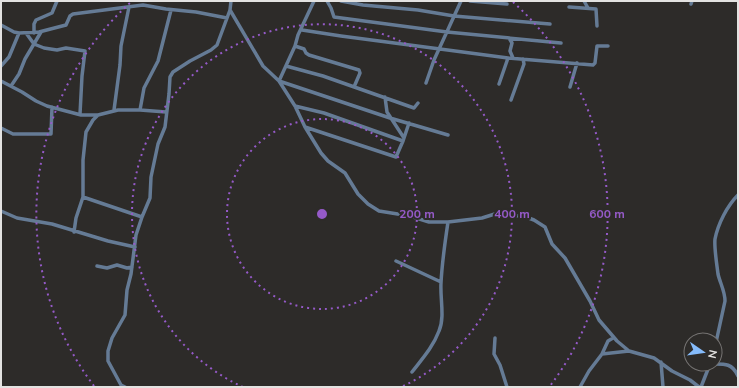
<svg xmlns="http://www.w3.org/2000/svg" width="739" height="388" viewBox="0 0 739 388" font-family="'Nunito Sans',sans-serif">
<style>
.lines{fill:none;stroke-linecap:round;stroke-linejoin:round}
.minor{stroke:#657b95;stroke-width:3.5}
.ring{fill:none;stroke:#955ac8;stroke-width:2;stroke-dasharray:2 4}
.centre{fill:#955ac8;stroke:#2d2b29;stroke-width:2}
.ring-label{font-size:12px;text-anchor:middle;font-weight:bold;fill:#955ac8;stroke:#2d2b29;stroke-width:4;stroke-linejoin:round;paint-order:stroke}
</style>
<rect width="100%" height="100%" fill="#2d2b29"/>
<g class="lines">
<!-- minor -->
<path class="minor" d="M 314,1 L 298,35 L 295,46 L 279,81 L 390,118 L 448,135
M 327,1 L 331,8 L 334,17 L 447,32 L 561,43
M 341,1 L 363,5 L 418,10 L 454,16 L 550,24
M 470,1 L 507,4
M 584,1 L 588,8
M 691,4 L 692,1
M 569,7 L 596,9 L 597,26
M 230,10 L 263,66 L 279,81 L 295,106 L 305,127 L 321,153 L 328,161 L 345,173 L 358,194 L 368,204 L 379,211 L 410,216 L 429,222 L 448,222 L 482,218 L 498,213 L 526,217 L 534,220 L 545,227 L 552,244 L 565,258 L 590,301 L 599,320 L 617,341 L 629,351 L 654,358 L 672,371 L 690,380 L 699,387
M 1,25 L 14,32 L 19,33 L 39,32 L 66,25 L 70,16 L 73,14 L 143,5 L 166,9 L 196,12 L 227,18
M 302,30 L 341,36 L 440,49 L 508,58 L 593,65 L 595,63 L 597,46 L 608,46
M 26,33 L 34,44 L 44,48 L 57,50 L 66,48 L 85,51 L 82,76 L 80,114
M 34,33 L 34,24 L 36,20 L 52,13 L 57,1
M 509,38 L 512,43 L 510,51 L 513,58
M 295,46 L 304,49 L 306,53 L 309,55 L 359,70 L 360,73 L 354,87
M 1,66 L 9,57 L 19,33
M 286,66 L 323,76 L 414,108 L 418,103
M 1,81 L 22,92 L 36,101 L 47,106 L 81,115 L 98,115 L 118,110 L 140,110 L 166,112
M 426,83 L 434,60 L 461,1
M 499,84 L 508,58
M 11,86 L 19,74 L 25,59 L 41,32
M 570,87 L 577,63
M 385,97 L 387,112 L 404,138
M 511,100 L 524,64 L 523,59
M 295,106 L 324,113 L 403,141
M 114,110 L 120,65 L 121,46 L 129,7
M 140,110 L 144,88 L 158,61 L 171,10
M 305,127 L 396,157 L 403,141 L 409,123
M 1,128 L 13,134 L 51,134 L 52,107
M 83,197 L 142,217
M 1,211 L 17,218 L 52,224 L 108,241 L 135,247
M 74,232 L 76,218 L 83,197 L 83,160 L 86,132 L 93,120 L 98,115
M 396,261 L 441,282
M 97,266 L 107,268 L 117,265 L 127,268 L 132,267
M 495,338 L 494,354 L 500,365 L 507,387
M 715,347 L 725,301 C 725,291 720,283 718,274 C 717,265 714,248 715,239 C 718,224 727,206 738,195
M 602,354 L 608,341 L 613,338
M 661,362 L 663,387
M 709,364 C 723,364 732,362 738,376
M 412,372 C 422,359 433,347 439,331 C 445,317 440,299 441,283 C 442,263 445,242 448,222
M 125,387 L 121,385 L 108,361 L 108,351 L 112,338 L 125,315 L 127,290 L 131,274 L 136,235 L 142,217 L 150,198 L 151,177 L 158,144 L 165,127 L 169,94 L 170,77 L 173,72 L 190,61 L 211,50 L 217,45 L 230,10 L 231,1
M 580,387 L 589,371 L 602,354 L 629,351
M 701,387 L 710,364"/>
</g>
<!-- distance rings -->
<g class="ring">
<circle cx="322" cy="214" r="95"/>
<path d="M243 387A190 190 0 1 1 401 387"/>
<path d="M94 386A285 285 0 0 1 131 2M513 2A285 285 0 0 1 550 386"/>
</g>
<circle cx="322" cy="214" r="6" class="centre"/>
<g class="ring-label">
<text x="417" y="218">200 m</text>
<text x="512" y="218">400 m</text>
<text x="607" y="218">600 m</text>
</g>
<!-- border -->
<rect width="739" height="388" fill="none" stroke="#e3e2e1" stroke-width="4"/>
<!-- north arrow -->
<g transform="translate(703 352) rotate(103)"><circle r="19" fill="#2d2b29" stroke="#767473"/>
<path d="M0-3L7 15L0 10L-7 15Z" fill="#85bbfb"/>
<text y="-6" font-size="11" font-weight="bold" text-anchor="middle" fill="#e3e2e1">N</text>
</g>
</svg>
